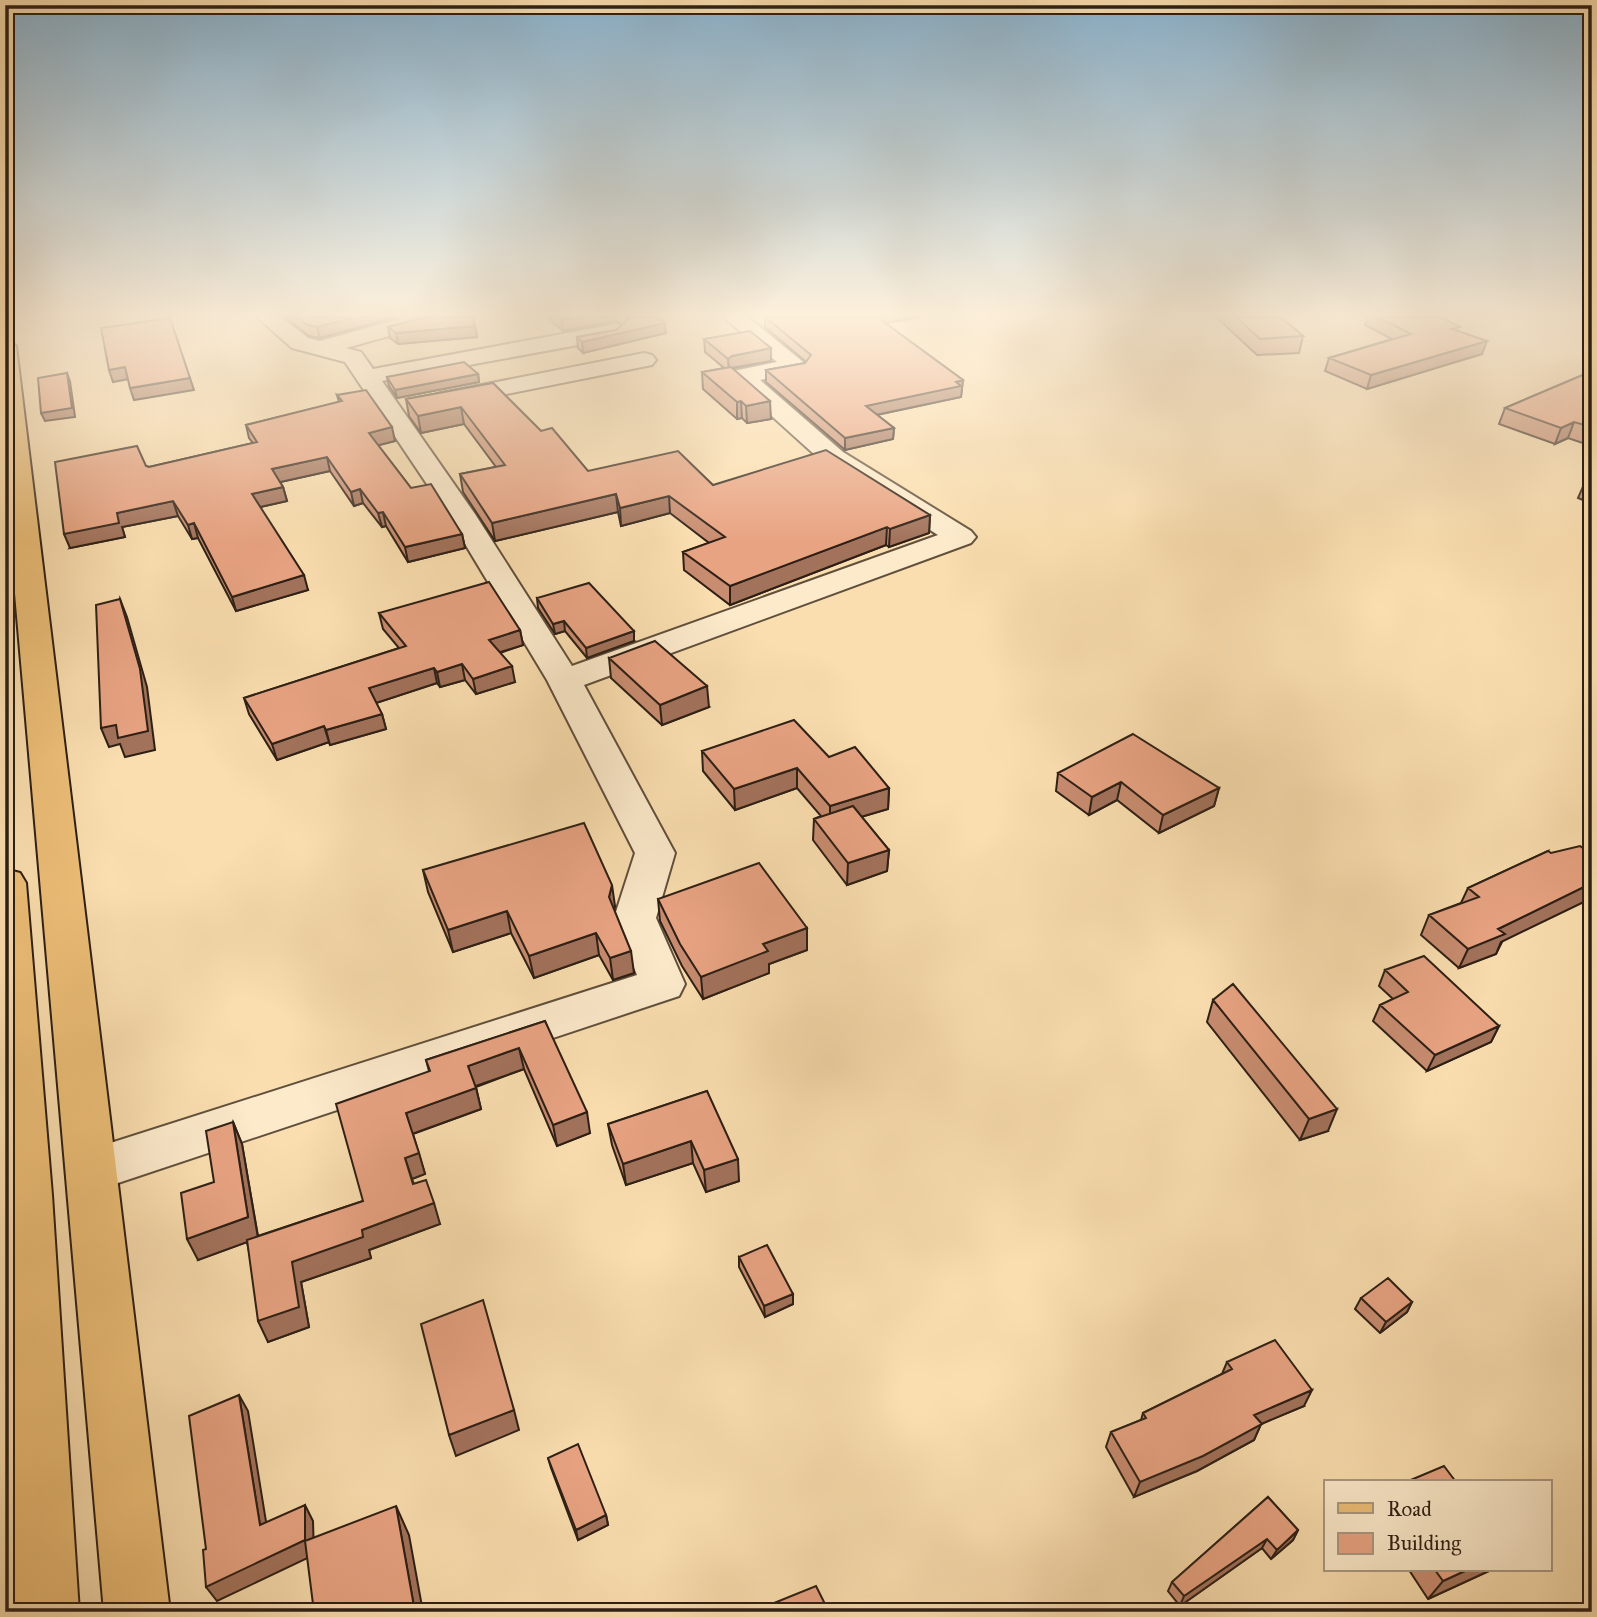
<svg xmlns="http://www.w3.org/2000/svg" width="1597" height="1617" viewBox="0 0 1597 1617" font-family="'IM FELL Great Primer',serif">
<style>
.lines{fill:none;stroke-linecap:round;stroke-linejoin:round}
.minor-casing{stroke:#604f3c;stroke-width:4}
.major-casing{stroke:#2d1f15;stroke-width:4}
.minor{fill:#fceacb;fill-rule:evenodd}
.major{fill:#edbf78;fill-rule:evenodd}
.wall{fill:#c88c70;stroke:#2d1f15;stroke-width:2}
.shaded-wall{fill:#a2725b;stroke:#2d1f15;stroke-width:2}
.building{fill:#e8a382;stroke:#2d1f15;stroke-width:2}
</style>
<rect width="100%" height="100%" fill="#fadeaf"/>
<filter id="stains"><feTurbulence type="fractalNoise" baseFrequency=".00286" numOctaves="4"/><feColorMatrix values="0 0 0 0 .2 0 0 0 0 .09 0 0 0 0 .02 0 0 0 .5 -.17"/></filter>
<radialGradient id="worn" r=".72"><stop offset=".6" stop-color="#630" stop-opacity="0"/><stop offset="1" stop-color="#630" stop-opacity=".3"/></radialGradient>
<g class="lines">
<defs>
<path id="minor" d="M 257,317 L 281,317 L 308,338 L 320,341 L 407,317 L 442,317 L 439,322 L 346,348 L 361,352 L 373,369 L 616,324 L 624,326 L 627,331 L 616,338 L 382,381 L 475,514 L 572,666 L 938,535 L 825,464 L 733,381 L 729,376 L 733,371 L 777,362 L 723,317 L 748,317 L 808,366 L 804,371 L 760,380 L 843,452 L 971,531 L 976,537 L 971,543 L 584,685 L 675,853 L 656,918 L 685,984 L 679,996 L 91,1192 L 73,1185 L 66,1170 L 73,1155 L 637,975 L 614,918 L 635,853 L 547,680 L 447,514 L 345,362 L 292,348 Z
M 644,353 L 652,355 L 656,360 L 652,365 L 446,406 L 437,404 L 434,399 L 437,394 L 446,392 Z"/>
<path id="major" d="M 5,339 L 16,346 L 170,1612 L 104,1612 L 5,479 Z
M 5,869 L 20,873 L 26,883 L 52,1195 L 79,1612 L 13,1612 L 5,1359 Z"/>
</defs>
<!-- minor casing -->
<use href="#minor" class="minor-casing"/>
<!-- major casing -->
<use href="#major" class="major-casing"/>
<!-- minor -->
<use href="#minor" class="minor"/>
<!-- major -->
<use href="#major" class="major"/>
</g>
<!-- wall -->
<path class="wall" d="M 285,317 L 397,317 L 320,338 L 309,336 Z
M 547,317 L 658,317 L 666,333 L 583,353 L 578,348 L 577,337 L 616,330 L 621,325 L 616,321 L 563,331 Z
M 765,317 L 921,317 L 885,323 L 963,380 L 961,397 L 877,415 L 894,428 L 893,439 L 845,450 L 766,382 L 766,370 L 805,363 L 805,361 L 765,327 Z
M 1216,317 L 1280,317 L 1303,336 L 1299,353 L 1257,355 Z
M 1367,317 L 1440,317 L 1458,331 L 1482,354 L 1367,389 L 1325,371 L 1329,358 L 1392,339 L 1365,325 Z
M 475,326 L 477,337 L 398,344 L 390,338 L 388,327 Z
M 704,339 L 771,348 L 771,361 L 733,368 L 771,419 L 747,423 L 742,418 L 737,419 L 703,389 L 702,372 L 724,368 L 705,352 Z
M 1592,371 L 1592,446 L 1568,438 L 1555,444 L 1499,424 L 1505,408 Z
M 478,374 L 479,382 L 397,398 L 389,386 L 387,377 Z
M 493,383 L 541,431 L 588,471 L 713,485 L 930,515 L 929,533 L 889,547 L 886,545 L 730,605 L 684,570 L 683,552 L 709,543 L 670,513 L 621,526 L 618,512 L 495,541 L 463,492 L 460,474 L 496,467 L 464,424 L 421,433 L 409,416 L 406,399 Z
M 337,395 L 395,441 L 378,445 L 411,488 L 462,534 L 465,548 L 408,562 L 386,526 L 382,527 L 363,503 L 354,506 L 330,471 L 280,482 L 283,487 L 287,501 L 260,507 L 308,590 L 236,611 L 198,538 L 192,539 L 178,516 L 122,527 L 125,537 L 70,548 L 146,466 L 149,467 L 253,443 L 249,438 L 246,425 L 339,402 Z
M 1592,478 L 1592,504 L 1578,498 L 1585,482 Z
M 537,598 L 634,641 L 587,658 L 565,631 L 555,634 L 538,608 Z
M 379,613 L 520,630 L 523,645 L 500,653 L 515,682 L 476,694 L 465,680 L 440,687 L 437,683 L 376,703 L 382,714 L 386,729 L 330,745 L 329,742 L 277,760 L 249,714 L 244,698 L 399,648 L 383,629 Z
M 609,658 L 709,707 L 662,725 L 611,678 Z
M 702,751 L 829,757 L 889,788 L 888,809 L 861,817 L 889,850 L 887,871 L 847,885 L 813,840 L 814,819 L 821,816 L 797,788 L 735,810 L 703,771 Z
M 1058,773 L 1219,788 L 1214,806 L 1159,833 L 1117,800 L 1089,815 L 1056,791 Z
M 1548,851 L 1496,954 L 1459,968 L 1421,935 L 1429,915 L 1461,903 L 1468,888 Z
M 423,870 L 615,906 L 614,910 L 634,973 L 613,980 L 599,955 L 534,978 L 511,933 L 453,952 L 428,892 Z
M 658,899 L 807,928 L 807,950 L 769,964 L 769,973 L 703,999 L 682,966 L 660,921 Z
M 1385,970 L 1499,1026 L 1491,1042 L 1427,1071 L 1373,1021 L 1380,1005 L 1393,999 L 1379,986 Z
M 1213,1000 L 1328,1131 L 1300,1140 L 1207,1022 Z
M 545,1021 L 590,1133 L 557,1146 L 524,1069 L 476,1087 L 481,1109 L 413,1134 L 425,1174 L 412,1179 L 414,1184 L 440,1224 L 369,1250 L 371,1258 L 301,1282 L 309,1327 L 268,1342 L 247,1242 L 198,1260 L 214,1182 L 233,1122 L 242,1144 L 258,1236 L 363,1201 L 429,1071 L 426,1060 Z
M 707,1091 L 739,1181 L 706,1192 L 693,1163 L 626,1185 L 612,1145 L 608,1124 Z
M 739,1257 L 793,1294 L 793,1304 L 765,1317 L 739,1267 Z
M 1361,1298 L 1412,1302 L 1407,1312 L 1380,1333 L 1355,1309 Z
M 1227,1362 L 1304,1406 L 1261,1424 L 1254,1440 L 1197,1471 L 1134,1497 L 1106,1447 L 1111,1432 L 1141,1420 L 1143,1413 L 1222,1374 Z
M 548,1458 L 606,1515 L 608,1525 L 578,1540 L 551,1468 Z
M 1268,1497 L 1298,1530 L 1293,1540 L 1271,1559 L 1262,1548 L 1180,1606 L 1168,1591 L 1172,1582 Z
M 1409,1570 L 1491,1570 L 1428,1599 Z"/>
<!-- shaded-wall -->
<path class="shaded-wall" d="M 356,317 L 397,317 L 320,338 L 317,327 Z
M 580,317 L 615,317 L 616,321 L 563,331 L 561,320 Z
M 874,317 L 921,317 L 873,325 Z
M 665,323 L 666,333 L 583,353 L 582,342 Z
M 475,326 L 477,337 L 398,344 L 396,333 Z
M 1487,341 L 1482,354 L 1367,389 L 1371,375 Z
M 771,348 L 771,361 L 732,368 L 729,372 L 728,359 L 732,356 Z
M 125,367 L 129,379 L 113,382 L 109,370 Z
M 67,373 L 70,381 L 75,417 L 45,421 L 41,413 Z
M 478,374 L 479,382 L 397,398 L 395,390 Z
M 190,378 L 194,390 L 134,400 L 130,388 Z
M 963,380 L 961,397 L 866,417 L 866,406 Z
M 741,401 L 742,418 L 737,419 L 737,402 Z
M 770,401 L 771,419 L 747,423 L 746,406 Z
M 461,407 L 464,424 L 421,433 L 418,416 Z
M 1574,422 L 1568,438 L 1555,444 L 1561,428 Z
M 392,427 L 395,441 L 372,447 L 369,433 Z
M 894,428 L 893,439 L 845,450 L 845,438 Z
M 327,457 L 330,471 L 276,483 L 272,469 Z
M 283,487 L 287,501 L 256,508 L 252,494 Z
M 360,489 L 363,503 L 354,506 L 351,492 Z
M 616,494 L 618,512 L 495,541 L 492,523 Z
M 669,496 L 670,513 L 621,526 L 620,508 Z
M 173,501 L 178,516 L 122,527 L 125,537 L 70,548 L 64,534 L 117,513 Z
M 383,512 L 386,526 L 382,527 L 378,513 Z
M 930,515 L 929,533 L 889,547 L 890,529 Z
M 194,523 L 198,538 L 192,539 L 188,525 Z
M 887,527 L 886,545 L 730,605 L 730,586 Z
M 462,534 L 465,548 L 408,562 L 405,547 Z
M 304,575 L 308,590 L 236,611 L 232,597 Z
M 120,599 L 127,617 L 147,687 L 155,750 L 125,757 L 120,744 L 109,747 L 101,728 Z
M 564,621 L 565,631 L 555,634 L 553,624 Z
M 520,630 L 523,645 L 491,655 L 489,640 Z
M 634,631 L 634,641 L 587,658 L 586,648 Z
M 462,664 L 465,680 L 440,687 L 437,672 Z
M 512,666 L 515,682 L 476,694 L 473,679 Z
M 434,668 L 437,683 L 373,704 L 369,688 Z
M 707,686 L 709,707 L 662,725 L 660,705 Z
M 382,714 L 386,729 L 330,745 L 326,730 Z
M 324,726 L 329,742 L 277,760 L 272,744 Z
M 797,768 L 797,788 L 735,810 L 734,789 Z
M 1121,782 L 1117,800 L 1089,815 L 1092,797 Z
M 889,788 L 888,809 L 830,826 L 830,806 Z
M 1219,788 L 1214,806 L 1159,833 L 1163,815 Z
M 889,850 L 887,871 L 847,885 L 848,863 Z
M 1592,883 L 1592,898 L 1501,942 L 1496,954 L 1459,968 L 1468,949 L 1498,929 Z
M 612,885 L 615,906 L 612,919 L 609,897 Z
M 507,911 L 511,933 L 453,952 L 448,930 Z
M 807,928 L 807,950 L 769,964 L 769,973 L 703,999 L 701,977 L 763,944 Z
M 596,933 L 599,955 L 534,978 L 529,956 Z
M 631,951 L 634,973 L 613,980 L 610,958 Z
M 1499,1026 L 1491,1042 L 1427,1071 L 1435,1055 Z
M 519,1048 L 524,1069 L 473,1087 L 468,1066 Z
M 476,1088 L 481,1109 L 412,1134 L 406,1113 Z
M 1337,1109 L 1328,1131 L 1300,1140 L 1309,1119 Z
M 587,1112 L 590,1133 L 557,1146 L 553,1125 Z
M 233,1122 L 242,1144 L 258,1238 L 198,1260 L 187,1239 L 248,1217 Z
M 691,1141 L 693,1163 L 626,1185 L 623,1164 Z
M 419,1153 L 425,1174 L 412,1179 L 405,1158 Z
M 738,1159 L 739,1181 L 706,1192 L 704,1170 Z
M 434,1203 L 440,1224 L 369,1250 L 371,1258 L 301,1282 L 309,1327 L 268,1342 L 258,1321 L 292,1262 L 362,1230 Z
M 793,1294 L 793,1304 L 765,1317 L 764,1306 Z
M 1412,1302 L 1407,1312 L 1380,1333 L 1386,1322 Z
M 1312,1390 L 1304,1406 L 1261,1424 L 1254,1440 L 1197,1471 L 1134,1497 L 1140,1482 L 1254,1415 Z
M 239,1395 L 248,1411 L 269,1540 L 260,1525 Z
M 514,1410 L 519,1430 L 456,1456 L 449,1435 Z
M 305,1505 L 313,1521 L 314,1555 L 217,1601 L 206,1587 Z
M 396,1506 L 409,1535 L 423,1612 L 415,1612 Z
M 606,1515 L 608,1525 L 578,1540 L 576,1530 Z
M 1298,1530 L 1293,1540 L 1271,1559 L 1277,1550 Z
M 1267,1539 L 1262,1548 L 1180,1606 L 1184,1596 Z
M 1467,1570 L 1491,1570 L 1428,1599 L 1443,1581 Z"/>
<!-- building -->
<path class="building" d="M 297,317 L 356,317 L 317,327 L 307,325 Z
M 426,317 L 473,317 L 475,326 L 396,333 L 388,327 Z
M 558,317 L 580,317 L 561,320 Z
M 625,317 L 658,317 L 665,323 L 582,342 L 577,337 L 616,330 L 629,319 Z
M 765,317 L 877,317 L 963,380 L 956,382 L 961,386 L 866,406 L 894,428 L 845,438 L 766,370 L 805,363 L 811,355 Z
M 1236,317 L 1280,317 L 1303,336 L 1260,339 Z
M 1378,317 L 1440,317 L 1460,327 L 1452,329 L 1487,341 L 1371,375 L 1329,358 L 1411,334 Z
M 170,318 L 190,378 L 130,388 L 125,367 L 109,370 L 101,328 Z
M 750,331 L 771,348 L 732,356 L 728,359 L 704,339 Z
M 464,362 L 478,374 L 395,390 L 387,377 Z
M 731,367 L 770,401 L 746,406 L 741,401 L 737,402 L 702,372 Z
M 1592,371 L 1592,427 L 1574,422 L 1561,428 L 1505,408 Z
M 67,373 L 72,408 L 41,413 L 38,378 Z
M 493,383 L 541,431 L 552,428 L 588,471 L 678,451 L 713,485 L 826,450 L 930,515 L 890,529 L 887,527 L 730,586 L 683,552 L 725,537 L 669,496 L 620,508 L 616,494 L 492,523 L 460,474 L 505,465 L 461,407 L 418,416 L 406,399 Z
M 366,390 L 392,427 L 369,433 L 411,488 L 431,484 L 462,534 L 405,547 L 383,512 L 378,513 L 360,489 L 351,492 L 327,457 L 272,469 L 283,487 L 252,494 L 304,575 L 232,597 L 194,523 L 188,525 L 173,501 L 117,513 L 119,523 L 64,534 L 55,462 L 137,446 L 146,466 L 149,467 L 257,442 L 246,425 L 342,401 L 337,395 Z
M 1592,478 L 1592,484 L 1585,482 Z
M 489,582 L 520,630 L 489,640 L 512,666 L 473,679 L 462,664 L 437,672 L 434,668 L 369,688 L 382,714 L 326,730 L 324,726 L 272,744 L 244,698 L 406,646 L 379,613 Z
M 589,583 L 634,631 L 586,648 L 564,621 L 553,624 L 537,598 Z
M 120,599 L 140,669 L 148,731 L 118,738 L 116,725 L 101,728 L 96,605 Z
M 655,641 L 707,686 L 660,705 L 609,658 Z
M 794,720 L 829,757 L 855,747 L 889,788 L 830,806 L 797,768 L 734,789 L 702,751 Z
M 1133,734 L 1219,788 L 1163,815 L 1121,782 L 1092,797 L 1058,773 Z
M 853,806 L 889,850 L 848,863 L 814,819 Z
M 584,823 L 612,885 L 609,897 L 631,951 L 610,958 L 596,933 L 529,956 L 507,911 L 448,930 L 423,870 Z
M 1580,846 L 1592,855 L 1592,883 L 1498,929 L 1505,934 L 1468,949 L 1429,915 L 1479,897 L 1468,888 L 1548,851 L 1551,853 Z
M 759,863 L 807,928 L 763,944 L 768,951 L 701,977 L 680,944 L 658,899 Z
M 1424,956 L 1499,1026 L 1435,1055 L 1380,1005 L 1408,992 L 1385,970 Z
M 1233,984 L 1337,1109 L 1309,1119 L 1213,1000 Z
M 545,1021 L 587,1112 L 553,1125 L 519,1048 L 468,1066 L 476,1088 L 406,1113 L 419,1153 L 405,1158 L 413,1184 L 426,1180 L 434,1203 L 362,1230 L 363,1237 L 292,1262 L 299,1307 L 258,1321 L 247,1240 L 363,1201 L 336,1104 L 430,1071 L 426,1060 Z
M 707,1091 L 738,1159 L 704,1170 L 691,1141 L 623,1164 L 608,1124 Z
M 233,1122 L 248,1217 L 187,1239 L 181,1193 L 214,1182 L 206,1131 Z
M 767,1245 L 793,1294 L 764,1306 L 739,1257 Z
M 1388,1278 L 1412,1302 L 1386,1322 L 1361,1298 Z
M 483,1300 L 514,1410 L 449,1435 L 421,1324 Z
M 1275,1340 L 1312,1390 L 1254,1415 L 1262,1424 L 1203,1456 L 1140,1482 L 1111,1432 L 1146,1418 L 1143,1413 L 1232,1369 L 1227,1362 Z
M 239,1395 L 260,1525 L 305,1505 L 305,1540 L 206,1587 L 203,1550 L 206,1549 L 189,1416 Z
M 578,1444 L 606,1515 L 576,1530 L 548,1458 Z
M 1444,1466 L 1456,1482 L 1406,1482 Z
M 1268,1497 L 1298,1530 L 1277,1550 L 1267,1539 L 1184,1596 L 1172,1582 Z
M 396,1506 L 415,1612 L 314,1612 L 305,1541 Z
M 1435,1570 L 1467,1570 L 1443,1581 Z
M 816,1586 L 829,1612 L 752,1612 Z"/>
<!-- sky -->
<linearGradient id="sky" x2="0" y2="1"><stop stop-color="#8bb6d3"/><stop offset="0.58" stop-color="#fdf0db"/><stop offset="1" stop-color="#fdf0db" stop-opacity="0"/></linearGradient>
<rect width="1597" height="543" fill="url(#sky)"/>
<!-- margin -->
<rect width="1597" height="1617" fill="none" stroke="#fadeaf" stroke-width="28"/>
<rect x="7" y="7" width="1583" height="1603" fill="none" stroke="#2d1f15" stroke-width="3.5"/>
<rect x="14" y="14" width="1569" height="1589" fill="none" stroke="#2d1f15" stroke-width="2"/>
<!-- legend -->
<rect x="1324" y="1480" width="228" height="91" fill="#fceacb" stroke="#a99982" stroke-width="2"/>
<rect x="1338" y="1503" width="35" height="10" fill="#edbf78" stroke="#a99982" stroke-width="2"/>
<text x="1387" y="1516" font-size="21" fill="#2d1f15">Road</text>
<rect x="1338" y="1533" width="35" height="21" fill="#e8a382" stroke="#a99982" stroke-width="2"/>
<text x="1387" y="1550" font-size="21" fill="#2d1f15">Building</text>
<rect width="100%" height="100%" filter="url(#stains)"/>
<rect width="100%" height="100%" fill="url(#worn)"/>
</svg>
